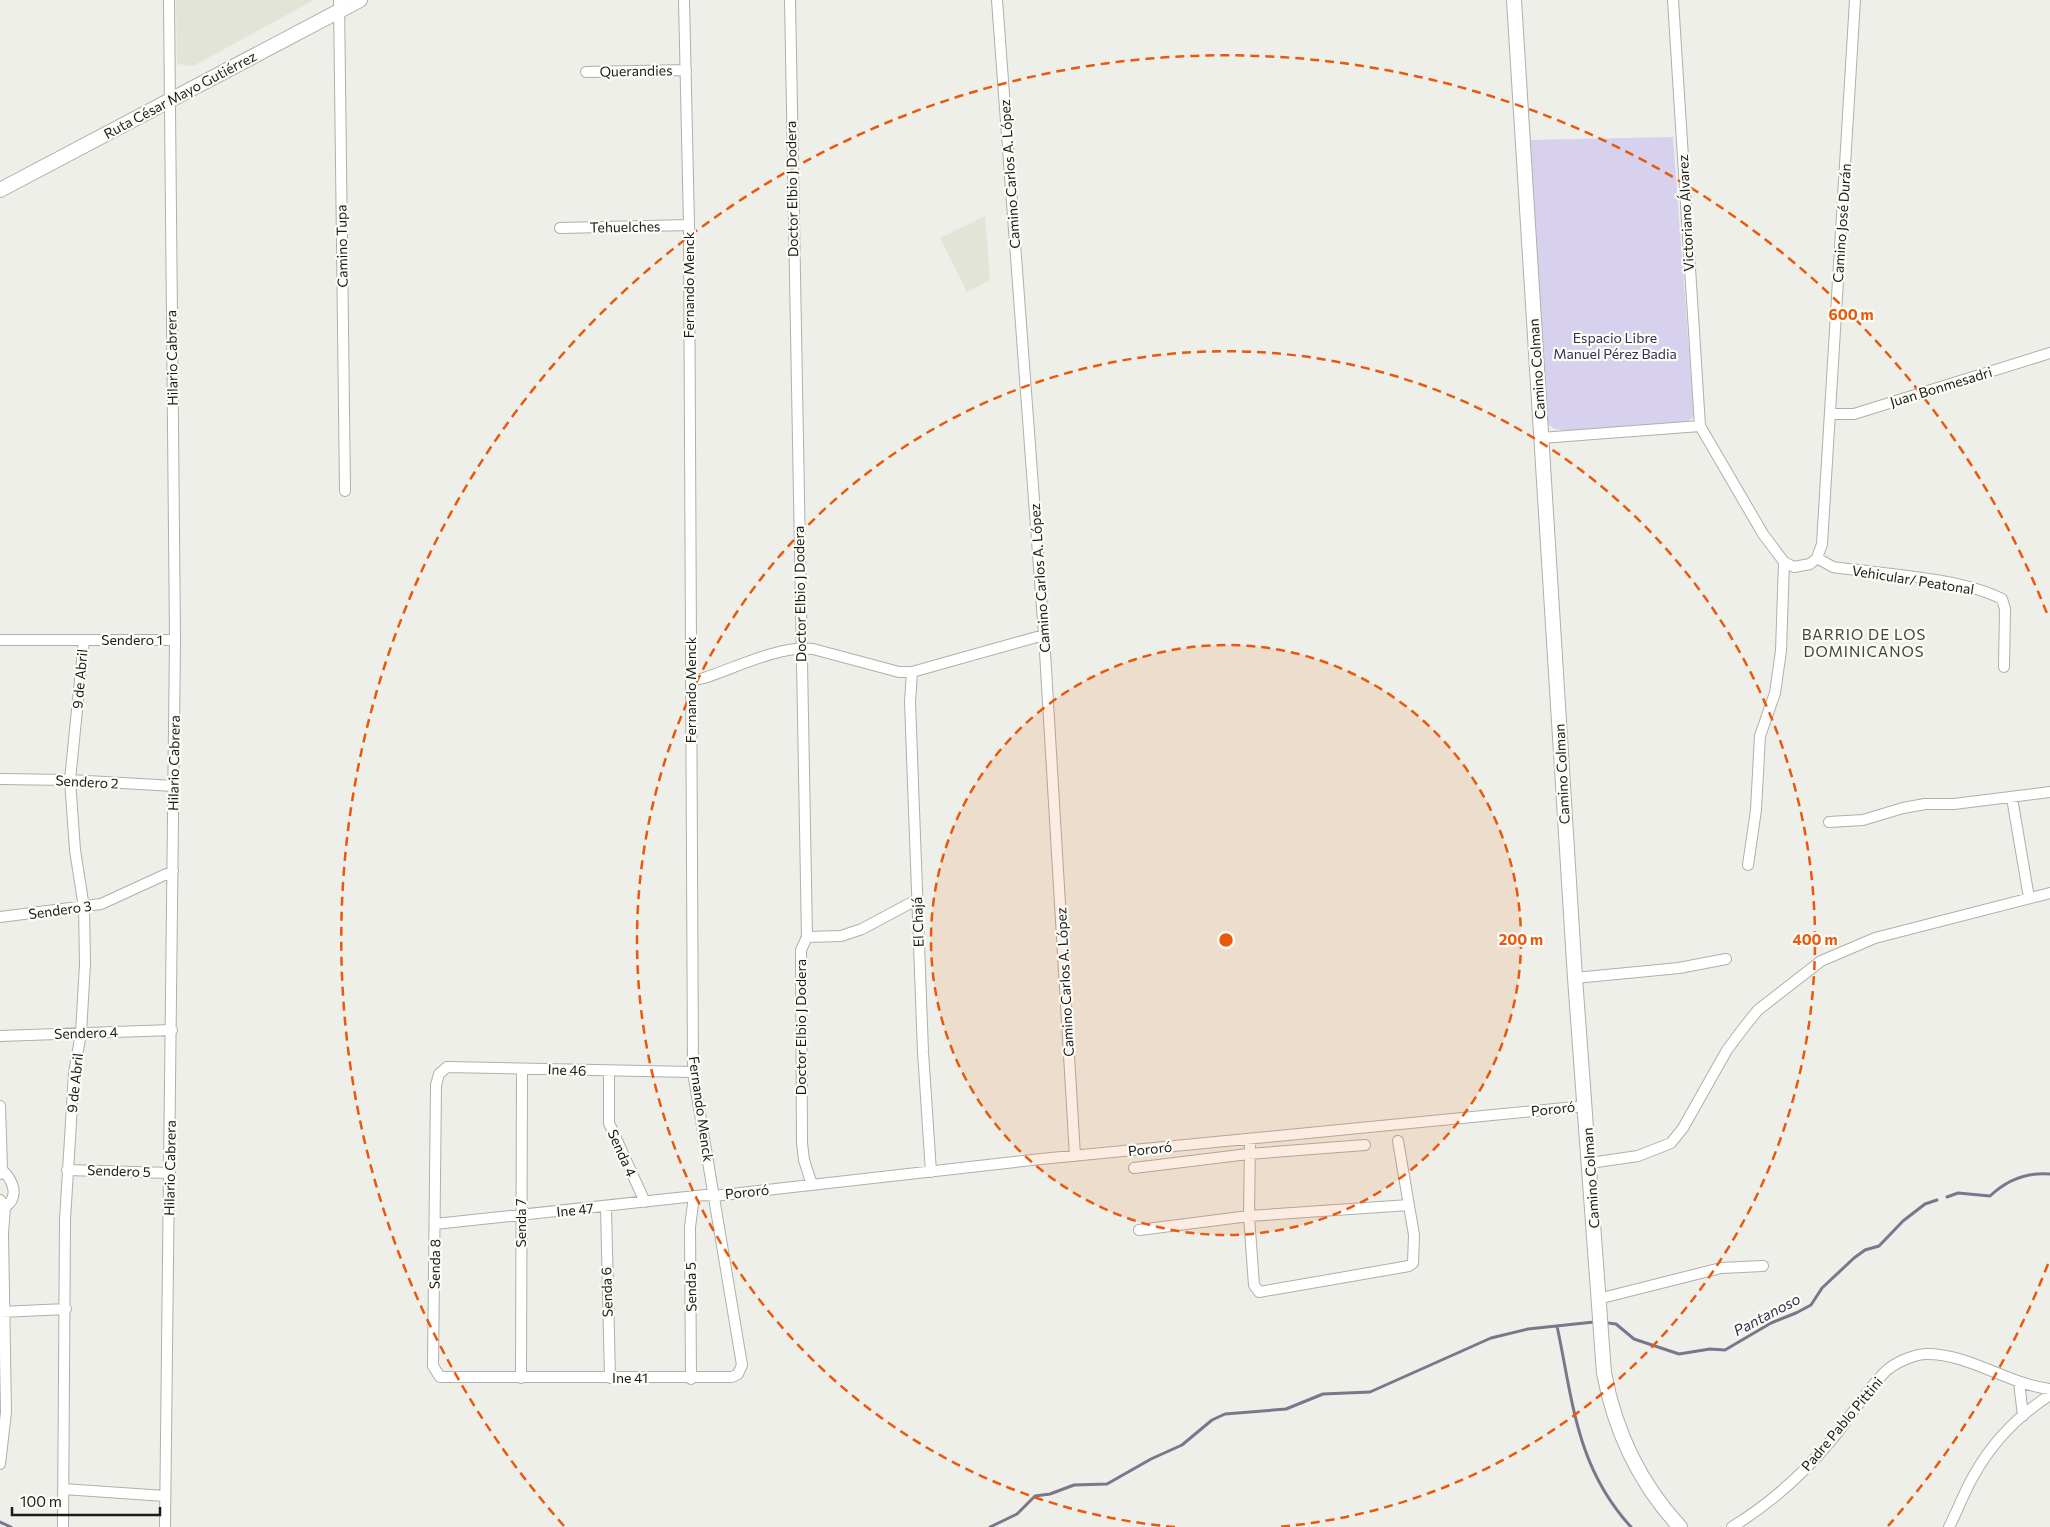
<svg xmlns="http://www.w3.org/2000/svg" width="2050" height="1527" viewBox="0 0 2050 1527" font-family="Commissioner,sans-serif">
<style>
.built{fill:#e1e4d6}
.green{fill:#d7d1ed}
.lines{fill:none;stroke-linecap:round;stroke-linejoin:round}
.stream{stroke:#7b7689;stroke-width:3}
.street-casing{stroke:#afb0aa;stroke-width:12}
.secondary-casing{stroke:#afb0aa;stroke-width:16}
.street{stroke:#fff;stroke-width:10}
.secondary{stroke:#fff;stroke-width:14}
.ring{fill:none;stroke:#e8590c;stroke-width:2.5;stroke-dasharray:9 6}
.labels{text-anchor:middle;stroke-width:4.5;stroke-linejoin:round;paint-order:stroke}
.street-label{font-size:14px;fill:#1a1b19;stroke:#fafcf5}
.park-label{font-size:14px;fill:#392d55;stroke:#fafcf5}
.neighbourhood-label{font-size:15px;letter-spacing:1px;fill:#43453f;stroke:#fafcf5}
.water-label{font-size:15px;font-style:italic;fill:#3a2e56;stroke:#fafcf5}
.centre{fill:#e8590c;stroke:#fafcf5;stroke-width:2.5}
.ring-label{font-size:15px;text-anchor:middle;font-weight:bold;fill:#e8590c;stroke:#fafcf5;stroke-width:4.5;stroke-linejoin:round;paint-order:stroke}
</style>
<rect width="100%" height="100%" fill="#edefe8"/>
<!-- built -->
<path class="built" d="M 176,0 L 314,0 L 193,66 L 177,64 Z
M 985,216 L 990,280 L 967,292 L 940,238 Z"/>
<!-- green -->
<path class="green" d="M 1673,137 L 1694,417 L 1681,425 L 1569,430 C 1556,430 1549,430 1546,417 L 1528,140 Z"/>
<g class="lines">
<!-- stream -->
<path class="stream" d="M 1947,1197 L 1958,1193 L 1990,1196 C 2007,1180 2027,1172 2050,1174
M 1608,1323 L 1616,1324 L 1634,1339 L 1679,1354 L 1710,1349 L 1725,1350 L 1771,1323 L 1796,1313 L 1811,1305 L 1822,1288 L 1854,1258 L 1865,1250 L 1879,1246 L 1903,1221 L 1925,1204 L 1937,1200
M 1557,1326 C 1573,1401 1576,1467 1631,1527
M 0,1522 L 11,1527
M 990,1527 L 1017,1514 L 1035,1496 L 1050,1494 L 1074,1485 L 1107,1484 L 1151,1459 L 1182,1445 L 1212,1420 L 1225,1414 L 1286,1409 L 1323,1394 L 1370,1392 L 1491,1338 L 1528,1329 L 1594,1322"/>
<defs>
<path id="street" d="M 339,0 L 345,491
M 684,0 L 689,225 L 693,1072 L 742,1365 L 738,1374 L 732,1377 L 440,1377 L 433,1366 L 436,1085 L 439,1074 L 447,1067 L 693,1072
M 790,0 L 807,937 L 801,950 L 802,1143 L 804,1160 L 812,1185
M 997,0 L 1044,635 L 1075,1156
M 1673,0 L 1700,426 L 1763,534 L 1784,562 L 1794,567 L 1810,564 L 1817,558 L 1822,544 L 1855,0
M 586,72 L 686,70
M 560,228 L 689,225
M 1831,414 L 1854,414 L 2050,353
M 1541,438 L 1700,426
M 1817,558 L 1833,567 C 1882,574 1959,577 2002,599 L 2005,609 L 2004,667
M 0,640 L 175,640
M 912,672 L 910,702 L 923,1052 L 931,1172
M 691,681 L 704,678 C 735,668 780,645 813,649 L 899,672 L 912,672 L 1044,635
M 0,779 L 70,780 L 174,786
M 2012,798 L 2029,898
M 1829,822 L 1863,820 L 1903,808 L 1925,804 L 1954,804 L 2050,792
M 1748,865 L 1756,810 L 1760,736 L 1775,693 L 1781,651 L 1784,562
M 0,917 L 101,904 L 173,871
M 807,937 L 841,936 L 862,929 L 918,899
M 1575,978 L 1679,968 L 1726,959
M 0,1036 L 172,1030
M 609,1071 L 609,1123 L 645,1202
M 0,1106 L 2,1170 L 0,1174
M 1250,1139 L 1249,1216 L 1254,1285 L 1259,1292 L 1409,1266 L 1413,1263 L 1414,1235 L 1398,1141
M 1590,1163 L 1638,1156 L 1671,1143 L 1683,1128 L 1727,1050 L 1745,1026 L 1758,1010 L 1821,961 L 1875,938 L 2050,893
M 1134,1168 L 1248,1154 L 1365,1145
M 2,1170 C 13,1180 20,1197 5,1207
M 67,1170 L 170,1173
M 0,1200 L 5,1207 L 3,1233 L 6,1412 L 0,1464
M 606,1207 L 610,1378
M 435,1224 L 705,1195 L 714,1196 L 1041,1159 L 1585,1106
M 1139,1230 L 1249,1216 L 1409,1205
M 1598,1299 L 1721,1268 L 1763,1266
M 0,1312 L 66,1309
M 521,1378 L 522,1069
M 691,1379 L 690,1227 L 694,1196
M 2019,1382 L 2023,1416
M 63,1489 L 165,1496
M 63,1527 L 65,1220 L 74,1073 L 81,1033 L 85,964 L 84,908 L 75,850 L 70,780 L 84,640
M 165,1527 L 175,640 L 169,0
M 1732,1527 C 1768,1505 1801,1476 1829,1443 C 1848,1421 1864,1393 1885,1372 C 1894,1363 1914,1354 1927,1354 C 1970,1354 2007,1384 2050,1389
M 1949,1527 C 1958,1510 1964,1492 1974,1475 C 1992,1443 2019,1415 2050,1395"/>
<path id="secondary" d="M 1514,0 L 1575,978 L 1604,1373 C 1615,1431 1640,1484 1680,1527
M 0,190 L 360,0"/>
</defs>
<!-- street casing -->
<use href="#street" class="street-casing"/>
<!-- secondary casing -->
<use href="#secondary" class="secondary-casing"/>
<!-- street -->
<use href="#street" class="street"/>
<!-- secondary -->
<use href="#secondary" class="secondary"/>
</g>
<!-- distance rings -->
<circle cx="1226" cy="940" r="295" fill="#e8590c" fill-opacity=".12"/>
<g class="ring">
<circle cx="1226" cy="940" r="295"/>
<path d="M1175 1527A589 589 0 1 1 1277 1527"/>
<path d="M2048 1264A884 884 0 0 1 1888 1526M564 1526A884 884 0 1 1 2048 616"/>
</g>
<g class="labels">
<!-- street labels -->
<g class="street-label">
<text transform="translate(636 71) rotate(-1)" y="5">Querandies</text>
<text transform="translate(180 95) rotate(-28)" y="5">Ruta César Mayo Gutiérrez</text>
<text transform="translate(1010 174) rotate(-94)" y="5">Camino Carlos A. López</text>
<text transform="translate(792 189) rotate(-91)" y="5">Doctor Elbio J Dodera</text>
<text transform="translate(1686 213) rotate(-93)" y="5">Victoriano Álvarez</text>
<text transform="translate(1842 223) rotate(-86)" y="5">Camino José Durán</text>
<text transform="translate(625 227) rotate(-1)" y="5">Tehuelches</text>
<text transform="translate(342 246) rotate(-91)" y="5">Camino Tupa</text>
<text transform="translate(689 285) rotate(-90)" y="5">Fernando Menck</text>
<text transform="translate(172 358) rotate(-91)" y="5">Hilario Cabrera</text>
<text transform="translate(1537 369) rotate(-94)" y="5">Camino Colman</text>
<text transform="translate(1941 387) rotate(-17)" y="5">Juan Bonmesadri</text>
<text transform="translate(1040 578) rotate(-94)" y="5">Camino Carlos A. López</text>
<text transform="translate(1913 580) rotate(9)" y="5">Vehicular/ Peatonal</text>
<text transform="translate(800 594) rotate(-91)" y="5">Doctor Elbio J Dodera</text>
<text x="132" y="645">Sendero 1</text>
<text transform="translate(80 679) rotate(-85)" y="5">9 de Abril</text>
<text transform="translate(691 690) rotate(-90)" y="5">Fernando Menck</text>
<text transform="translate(174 763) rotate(-89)" y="5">Hilario Cabrera</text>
<text transform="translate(1562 774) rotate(-93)" y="5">Camino Colman</text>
<text transform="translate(87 782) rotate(3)" y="5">Sendero 2</text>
<text transform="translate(60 910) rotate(-8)" y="5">Sendero 3</text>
<text transform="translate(918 922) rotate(-92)" y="5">El Chajá</text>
<text transform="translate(1065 982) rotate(-93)" y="5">Camino Carlos A. López</text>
<text transform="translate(801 1027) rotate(-90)" y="5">Doctor Elbio J Dodera</text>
<text transform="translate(86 1033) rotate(-2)" y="5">Sendero 4</text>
<text transform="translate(567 1070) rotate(2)" y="5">Ine 46</text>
<text transform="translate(75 1083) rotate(-84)" y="5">9 de Abril</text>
<text transform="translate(701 1109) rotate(82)" y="5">Fernando Menck</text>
<text transform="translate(1553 1109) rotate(-6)" y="5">Pororó</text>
<text transform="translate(1150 1149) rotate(-6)" y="5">Pororó</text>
<text transform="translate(622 1153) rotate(66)" y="5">Senda 4</text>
<text transform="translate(170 1168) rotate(-89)" y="5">Hilario Cabrera</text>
<text transform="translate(119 1171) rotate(2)" y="5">Sendero 5</text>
<text transform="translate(1591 1178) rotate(-94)" y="5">Camino Colman</text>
<text transform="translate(747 1192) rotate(-6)" y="5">Pororó</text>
<text transform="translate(575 1210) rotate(-6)" y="5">Ine 47</text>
<text transform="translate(521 1223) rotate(-90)" y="5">Senda 7</text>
<text transform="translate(435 1264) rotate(-89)" y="5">Senda 8</text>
<text transform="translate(691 1287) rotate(-91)" y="5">Senda 5</text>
<text transform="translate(607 1292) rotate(-92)" y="5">Senda 6</text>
<text x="630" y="1383">Ine 41</text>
<text transform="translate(1842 1424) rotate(-50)" y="5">Padre Pablo Pittini</text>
</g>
<!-- park labels -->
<g class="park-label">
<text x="1615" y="343">Espacio Libre<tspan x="1615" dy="16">Manuel Pérez Badia</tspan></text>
</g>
<!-- neighbourhood labels -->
<g class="neighbourhood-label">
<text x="1864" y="640">BARRIO DE LOS<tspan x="1864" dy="17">DOMINICANOS</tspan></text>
</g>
<!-- water labels -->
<g class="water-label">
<text transform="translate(1767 1315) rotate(-28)" y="5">Pantanoso</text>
</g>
</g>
<circle cx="1226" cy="940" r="8" class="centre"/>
<g class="ring-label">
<text x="1851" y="320">600 m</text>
<text x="1521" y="945">200 m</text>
<text x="1815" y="945">400 m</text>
</g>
<!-- scale -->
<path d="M12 1507v8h148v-8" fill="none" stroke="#1a1b19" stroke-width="2.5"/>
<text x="20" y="1507" font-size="15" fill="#1a1b19" stroke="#fafcf5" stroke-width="4" paint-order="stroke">100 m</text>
</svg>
